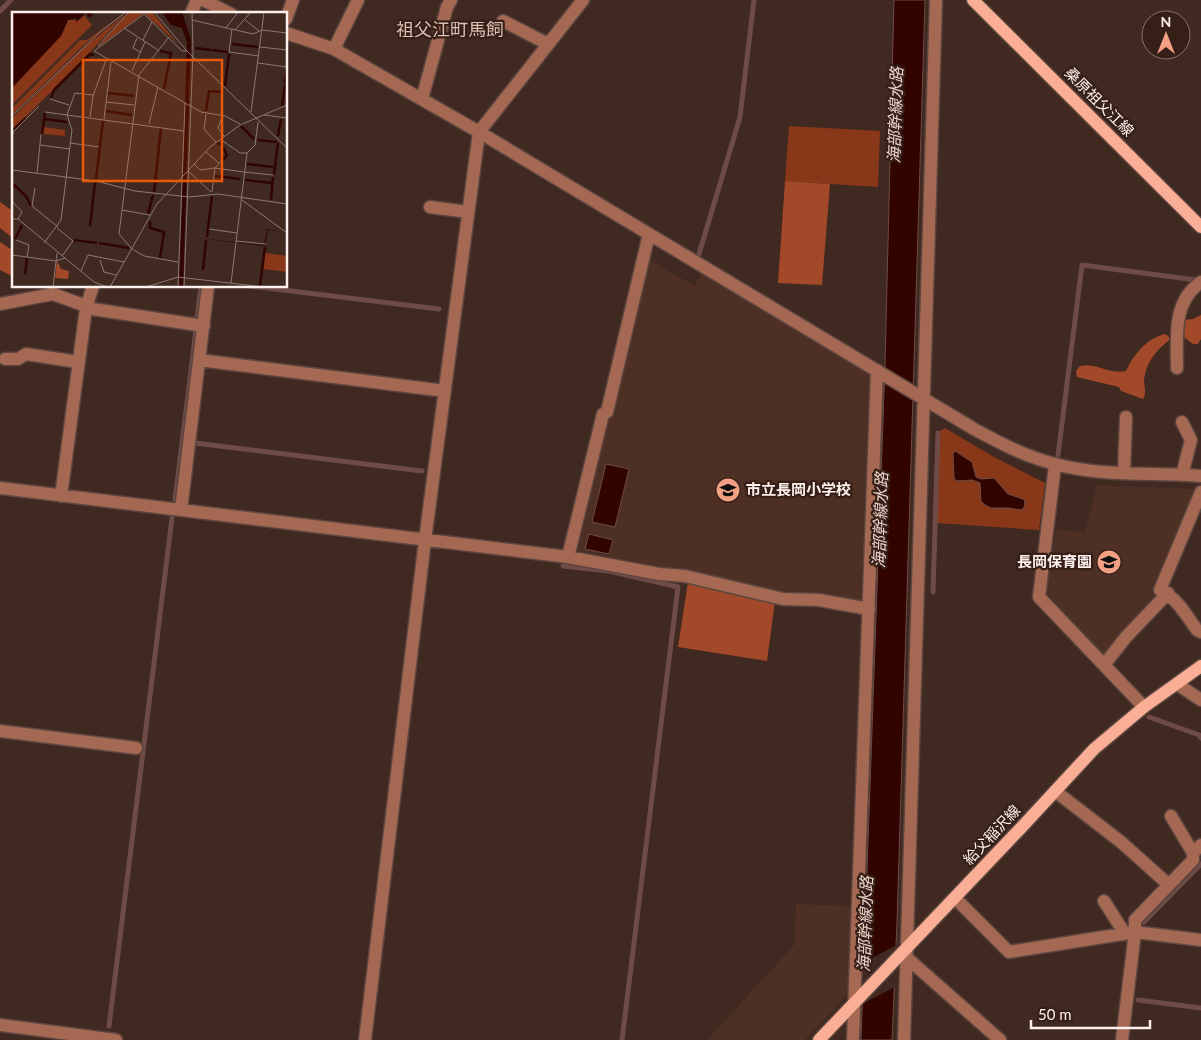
<svg xmlns="http://www.w3.org/2000/svg" width="1201" height="1040" viewBox="0 0 1201 1040" font-family="Lato,'Noto Sans JP',sans-serif">
<style>
.built{fill:#4d2f24}
.green{fill:#883718}
.forest{fill:#a24929}
.water{fill:#310400;stroke:#6e4b47}
.pier{fill:#402921}
.lines{fill:none;stroke-linecap:round;stroke-linejoin:round}
.stream{stroke:#6e4b47;stroke-width:5}
.minor-casing{stroke:#5b453e;stroke-width:15}
.major-casing{stroke:#5b453e;stroke-width:15}
.minor{stroke:#a46853;stroke-width:12}
.major{stroke:#f9ae95;stroke-width:12}
.labels{text-anchor:middle;stroke-width:4.5;stroke-linejoin:round;paint-order:stroke}
.street-label{font-size:15px;fill:#fef1ed;stroke:#351f17}
.poi-label{font-size:15px;font-weight:bold;fill:#fef1ed;stroke:#351f17;text-anchor:start}
.water-label{font-size:16px;font-style:italic;fill:#edd4cb;stroke:#351f17}
.quarter-label{font-size:18px;fill:#dcbeb3;stroke:#351f17}
.inset-river{fill:none;stroke:#310400;stroke-width:2.5}
.inset-road{fill:none;stroke:#8c7973;stroke-width:1}
.view{fill:#e8590c;fill-opacity:0.15;stroke:#e8590c;stroke-width:2.5}
.inset-edge{fill:none;stroke:#fef1ed;stroke-width:2.5}
</style>
<rect width="100%" height="100%" fill="#402921"/>
<!-- built -->
<path class="built" d="M 646,258 L 695,286 L 701,274 L 870,374 L 870,427 L 867,427 L 861,604 L 784,596 L 576,553 Z
M 1097,485 L 1197,489 L 1185,514 L 1156,590 L 1162,593 L 1106,658 L 1046,595 L 1056,529 L 1085,533 Z
M 796,904 L 852,906 L 848,994 L 805,1040 L 707,1040 L 794,945 Z"/>
<!-- green -->
<path class="green" d="M 789,126 L 880,131 L 878,187 L 785,181 Z
M 945,428 L 994,457 L 1045,483 L 1039,530 L 937,523 L 938,432 Z"/>
<!-- forest -->
<path class="forest" d="M 785,181 L 830,184 L 822,285 L 778,283 Z
M 0,202 L 14,212 L 14,239 L 0,228 Z
M 0,242 L 14,251 L 14,277 L 0,270 Z
M 1201,315 L 1201,339 L 1198,344 L 1193,344 L 1181,335 L 1183,320 L 1193,319 Z
M 1165,334 L 1169,337 L 1169,340 C 1156,351 1146,362 1144,380 C 1144,387 1147,392 1143,399 L 1121,391 L 1119,387 L 1077,377 L 1076,371 L 1080,366 C 1095,362 1110,375 1126,371 C 1134,354 1146,339 1165,334 Z
M 688,582 L 775,601 L 767,661 L 678,647 Z"/>
<!-- water -->
<path class="water" d="M 894,0 L 925,0 L 897,923 L 892,1040 L 861,1040 L 885,364 Z
M 955,451 L 972,462 L 976,477 L 981,479 L 994,478 L 1008,494 L 1023,499 L 1025,501 L 1024,508 L 1021,510 L 1008,508 L 991,508 L 985,505 L 981,501 L 980,483 L 972,480 L 956,481 L 954,478 L 953,453 Z
M 606,464 L 629,469 L 615,527 L 592,522 Z
M 589,534 L 613,540 L 609,554 L 585,549 Z"/>
<!-- pier -->
<path class="pier" d="M 898,944 L 897,986 L 860,1005 L 861,964 Z"/>
<g class="lines">
<!-- stream -->
<path class="stream" d="M 0,11 L 11,0
M 699,254 L 740,117 L 754,0
M 249,286 L 439,309
M 197,319 L 201,286
M 195,443 L 422,471
M 1058,455 L 1082,265 L 1196,280
M 175,500 L 196,330
M 563,566 L 609,571 L 678,587 L 622,1040
M 933,592 L 938,433
M 1149,717 L 1199,735 L 1201,738
M 1144,922 L 1201,864
M 1138,1000 L 1201,1008
M 109,1026 L 172,518"/>
<defs>
<path id="minor" d="M 203,0 L 231,14
M 191,14 L 197,0
M 286,19 L 293,0
M 503,21 L 548,44
M 286,33 L 334,49 L 479,132 L 974,429 C 1000,443 1026,457 1055,464 C 1102,477 1153,472 1201,476
M 334,49 L 358,0
M 422,99 L 447,7 L 451,0
M 430,207 L 468,212
M 0,304 L 53,294 L 86,306
M 86,308 L 204,326
M 5,359 L 18,359 L 26,354 L 78,362
M 199,360 L 445,391
M 1177,368 C 1177,338 1172,302 1201,282
M 1055,465 L 1039,597 L 1144,707
M 1124,473 L 1126,417
M 1182,475 L 1191,440 L 1182,422
M 0,488 L 568,557 L 659,574 L 685,576 L 783,599 L 819,600 L 869,609
M 1201,492 L 1160,590 C 1177,598 1186,615 1197,630 L 1201,632
M 61,496 L 86,308 L 93,286
M 181,510 L 208,286
M 568,557 L 603,414 L 607,412 L 649,234
M 1104,665 L 1126,637 L 1168,593
M 1177,684 L 1201,700
M 0,731 L 136,748
M 1055,791 L 1121,842 L 1169,885
M 1171,816 L 1193,853
M 955,898 L 1009,952 L 1135,932 L 1135,920 L 1193,860 L 1193,853 L 1201,845
M 1104,901 L 1125,934
M 907,958 L 1000,1040
M 0,1025 L 116,1040
M 365,1040 L 425,540 L 479,132 L 583,0
M 853,1040 L 877,370
M 904,1040 L 936,0
M 1122,1040 L 1135,932 L 1201,940"/>
<path id="major" d="M 973,0 L 1201,227
M 819,1040 L 1019,830 L 1094,749 L 1144,707 L 1201,666"/>
</defs>
<!-- minor casing -->
<use href="#minor" class="minor-casing"/>
<!-- major casing -->
<use href="#major" class="major-casing"/>
<!-- minor -->
<use href="#minor" class="minor"/>
<!-- major -->
<use href="#major" class="major"/>
</g>
<!-- icons -->
<defs>
<symbol id="school-disc" viewBox="-11 -11 22 22"><circle r="9.5" fill="#f39f83" stroke="#351f17"/><path d="M0-5L7-2L0 1L-7-2ZM-4 1L0 2.5L4 1V4Q0 6-4 4Z" fill="#111"/></symbol>
</defs>
<g fill-rule="evenodd">
<use href="#school-disc" x="714" y="476" width="28" height="28"/>
<use href="#school-disc" x="1095" y="548" width="28" height="28"/>
</g>
<g class="labels">
<!-- street labels -->
<g class="street-label">
<text transform="translate(1099 102) rotate(45)" y="5">桑原祖父江線</text>
<text transform="translate(992 835) rotate(-47)" y="5">給父稲沢線</text>
</g>
<!-- poi labels -->
<g class="poi-label">
<text x="746" y="495">市立長岡小学校</text>
<text x="1092" y="567" text-anchor="end">長岡保育園</text>
</g>
<!-- water labels -->
<g class="water-label">
<text transform="translate(895 115) rotate(-88)" y="6">海部幹線水路</text>
<text transform="translate(880 520) rotate(-88)" y="6">海部幹線水路</text>
<text transform="translate(865 924) rotate(-88)" y="6">海部幹線水路</text>
</g>
<!-- quarter labels -->
<g class="quarter-label">
<text x="450" y="36">祖父江町馬飼</text>
</g>
</g>
<!-- overview -->
<g transform="translate(12 12)">
<rect width="275" height="275" fill="#402921"/>
<path d="M 113,0 L 72,33 L 0,103 L 0,96 L 68,28 L 75,28 ZM 117,0 L 140,0 L 166,32 L 132,1 L 85,36 ZM 114,2 L 78,40 L 82,43 L 78,42 L 0,118 L 0,106 L 73,34 ZM 72,3 L 80,13 L 0,93 L 1,71 L 50,22 L 56,8 L 67,8 ZM 32,115 L 53,118 L 53,124 L 31,122 ZM 253,241 L 275,244 L 275,260 L 251,257 Z" fill="#883718"/>
<path d="M 45,249 L 49,257 L 57,259 L 56,267 L 43,266 Z" fill="#a24929"/>
<path d="M 0,0 L 82,0 L 78,6 L 74,1 L 64,10 L 64,6 L 56,8 L 49,24 L 0,76 ZM 150,0 L 170,0 L 179,28 L 171,275 L 167,275 L 175,30 L 170,16 L 159,13 ZM 255,217 L 271,220 L 256,218 L 253,234 L 176,225 L 252,233 Z" fill="#310400"/>
<path class="inset-river" d="M 220,32 L 246,35M 183,36 L 199,38M 200,38 L 216,40M 148,39 L 159,41 L 152,77M 273,72 L 275,56M 213,74 L 217,42M 96,81 L 122,84M 39,86 L 42,78 L 78,42 L 82,43M 270,94 L 273,73M 94,99 L 120,103M 194,99 L 197,79 L 210,80M 33,107 L 55,110M 229,114 L 242,127M 0,119 L 14,106M 30,122 L 33,101M 266,124 L 269,107M 246,128 L 265,130M 205,131 L 210,133 L 215,143 L 211,148M 235,152 L 261,155M 262,162 L 266,131M 203,164 L 228,167M 84,167 L 91,109M 233,168 L 260,171M 1,172 L 14,184 L 19,194M 142,180 L 149,116M 259,188 L 261,165M 136,202 L 141,183M 138,209 L 138,216 L 152,220 L 148,246M 78,214 L 83,171M 195,225 L 200,184M 3,227 L 10,213M 62,228 L 85,231M 87,231 L 117,236M 191,258 L 194,228M 13,262 L 15,246M 248,273 L 253,235"/>
<path class="inset-road" d="M 142,0 L 175,39 L 275,136M 180,8 L 241,22 L 250,18 L 275,21M 233,8 L 247,19M 112,16 L 146,38M 214,16 L 226,0M 220,17 L 217,40 L 247,44M 223,18 L 239,0M 157,25 L 127,63 L 107,222 L 120,237 L 132,244 L 166,250M 125,26 L 121,36 L 128,40M 131,28 L 140,10M 86,34 L 116,1M 248,35 L 275,38M 82,39 L 189,100 L 213,104 L 228,112M 82,39 L 132,2 L 170,39 L 175,39M 246,51 L 275,55M 120,59 L 133,30M 38,87 L 57,93M 94,90 L 122,93M 33,100 L 172,119M 239,100 L 252,0M 194,102 L 192,117 L 204,130M 211,103 L 206,116 L 212,124M 252,103 L 275,106M 0,104 L 86,22 L 114,0M 78,105 L 81,84 L 94,48M 92,107 L 99,50M 137,112 L 146,75M 0,127 L 1,120 L 27,94M 208,127 L 228,141 L 235,141M 58,131 L 87,135M 28,133 L 58,137M 194,140 L 207,151M 182,152 L 188,158 L 203,156 L 210,148M 0,158 L 84,169 L 123,179 L 177,185 L 206,182 L 275,192M 176,159 L 199,180M 232,160 L 261,163M 25,161 L 29,122M 23,176 L 20,194 L 46,215M 200,180 L 203,156 L 232,160M 230,188 L 275,221M 0,189 L 10,200 L 6,207M 110,198 L 138,203M 0,207 L 6,207 L 82,270 L 95,275M 45,216 L 61,229 L 50,244M 197,217 L 225,221M 4,228 L 17,233 L 15,245M 224,229 L 254,232M 32,231 L 49,208 L 60,118 L 55,103 L 63,81 L 81,83M 0,243 L 44,249 L 53,246M 88,248 L 92,260 L 104,263M 69,259 L 76,243 L 112,250M 219,271 L 235,141 L 243,133 L 246,110M 41,275 L 45,241M 98,275 L 145,192 L 198,135 L 228,113 L 275,93M 134,275 L 166,265 L 251,275M 166,275 L 173,91M 172,275 L 181,40 L 180,0"/>
<path class="view" d="M 71,48 L 210,48 L 210,169 L 71,169 Z"/>
<rect width="275" height="275" class="inset-edge"/>
</g>
<!-- north arrow -->
<g transform="translate(1166 35)"><circle r="24" fill="#351f17" stroke="#85736d"/>
<path d="M0-4L9 19L0 12L-9 19Z" fill="#f39f83"/>
<text y="-8" font-size="14" font-weight="bold" text-anchor="middle" fill="#fef1ed">N</text>
</g>
<!-- scale -->
<path d="M1031 1020v8h119v-8" fill="none" stroke="#fef1ed" stroke-width="2.5"/>
<text x="1038" y="1020" font-size="15" fill="#fef1ed" stroke="#351f17" stroke-width="4" paint-order="stroke">50 m</text>
</svg>
